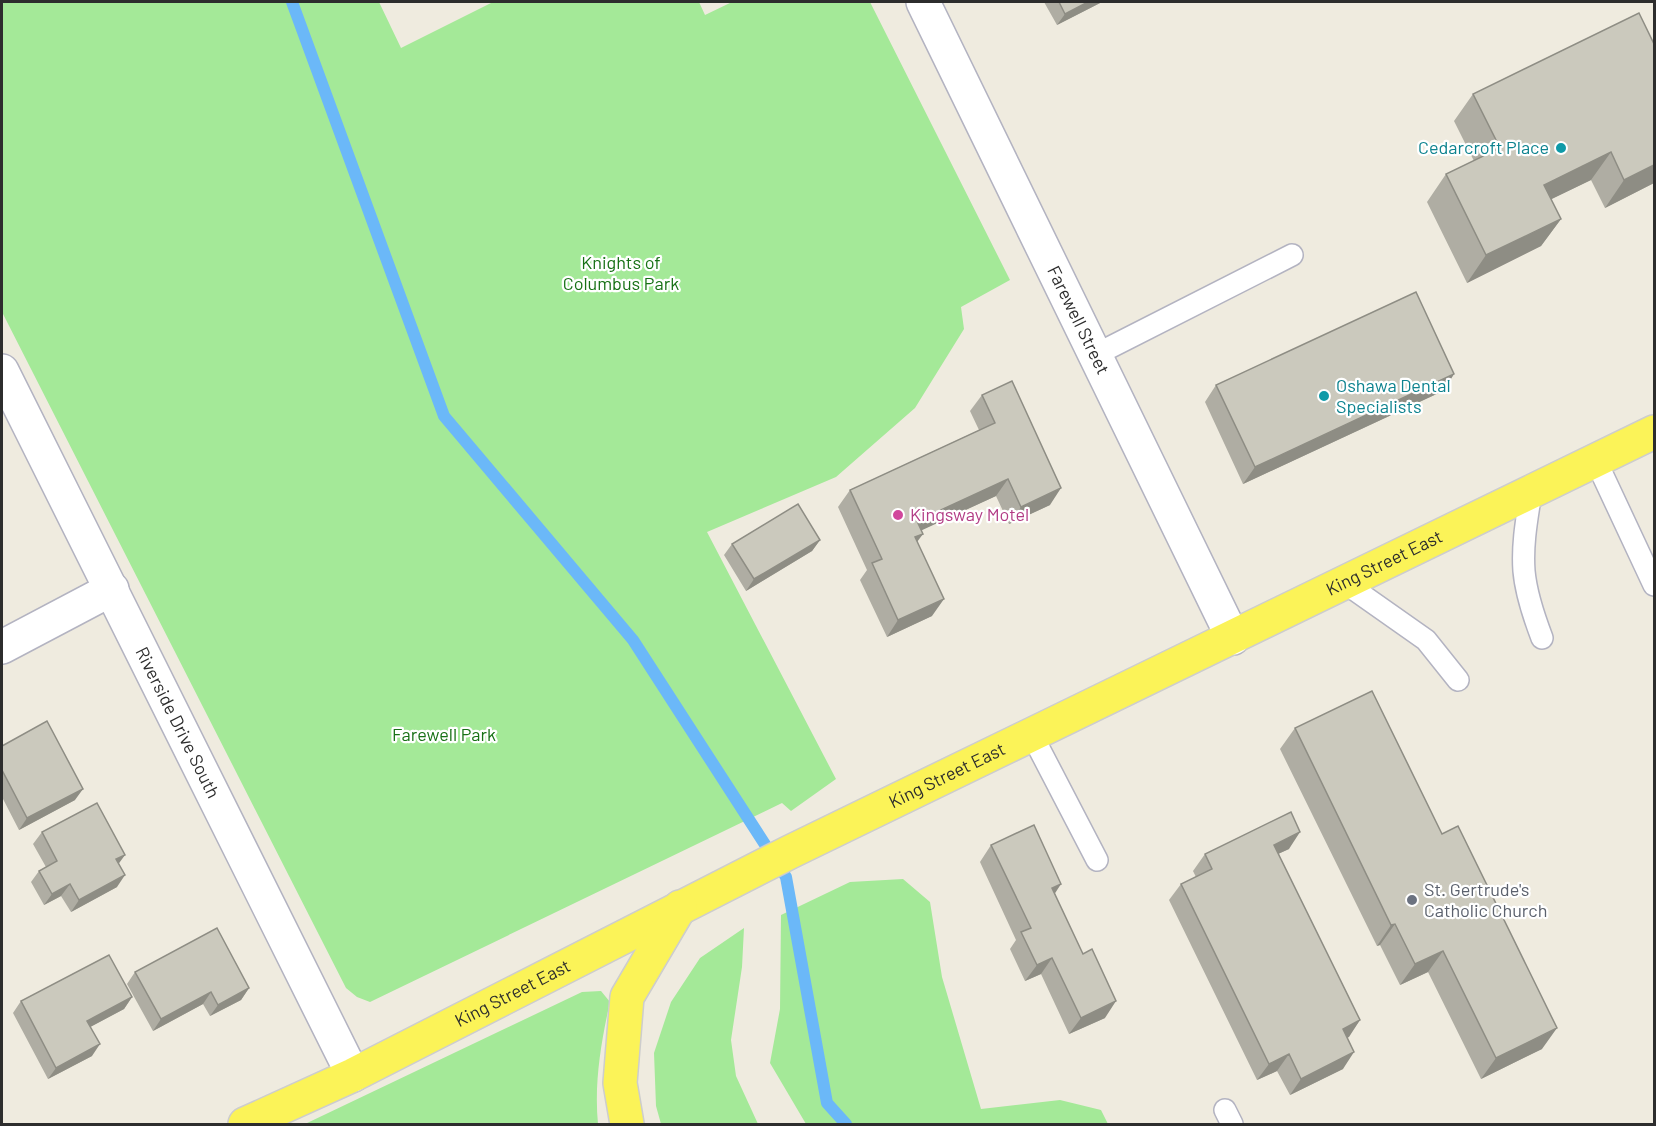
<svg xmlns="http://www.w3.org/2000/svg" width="1656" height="1126" viewBox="0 0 1656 1126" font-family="Barlow,sans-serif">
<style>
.green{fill:#a4e998}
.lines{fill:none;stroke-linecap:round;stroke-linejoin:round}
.stream{stroke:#6bb8f8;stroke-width:12}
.service-casing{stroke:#b3b3c1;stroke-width:24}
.minor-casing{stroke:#b3b3c1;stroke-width:36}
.primary-casing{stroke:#cdcdcd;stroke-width:36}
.service{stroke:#fff;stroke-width:21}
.minor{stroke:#fff;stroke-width:33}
.primary{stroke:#fbf358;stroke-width:33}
.wall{fill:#afada3}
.shaded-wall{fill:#8e8d84}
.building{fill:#cbc9bd;stroke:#8e8d84;stroke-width:1.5}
.culture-dot{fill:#0f9aa8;stroke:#fff;stroke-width:2}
.hotel-dot{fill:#d1479c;stroke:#fff;stroke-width:2}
.worship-dot{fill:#6b7280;stroke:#fff;stroke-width:2}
.labels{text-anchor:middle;stroke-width:4.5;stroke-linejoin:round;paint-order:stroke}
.culture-label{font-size:18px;fill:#0d838f;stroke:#fff;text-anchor:end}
.park-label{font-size:18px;fill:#177115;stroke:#fff}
.street-label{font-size:18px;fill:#2d2d2d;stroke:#fff}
.hotel-label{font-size:18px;fill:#b23c85;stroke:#fff;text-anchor:start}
.worship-label{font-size:18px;fill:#5b616d;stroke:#fff;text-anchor:start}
</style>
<rect width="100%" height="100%" fill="#efebdf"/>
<!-- green -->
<path class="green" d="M 2,2 L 379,2 L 401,48 L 493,2 L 699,2 L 705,15 L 732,2 L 870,2 L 1010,280 L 961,307 L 964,329 L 915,408 L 836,477 L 707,532 L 836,779 L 791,811 L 782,803 L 370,1002 L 357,997 L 346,988 L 2,312 Z
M 903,879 L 930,902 L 942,977 L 981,1109 L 1060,1100 L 1101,1110 L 1108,1124 L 806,1124 L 770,1063 L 780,1009 L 781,915 L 850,882 Z
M 744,928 L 742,967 L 731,1040 L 736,1076 L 758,1124 L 661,1124 L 656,1106 L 654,1053 L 671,1002 L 700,958 Z
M 601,991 L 610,1002 C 601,1042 594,1083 598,1124 L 305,1124 L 582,992 Z"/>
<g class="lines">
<!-- stream -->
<path class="stream" d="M 292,2 L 444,416 L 633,640 L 786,877 L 827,1103 L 846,1124"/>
<defs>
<path id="service" d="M 1095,355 L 1292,255
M 1596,461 L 1654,585
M 1531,492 C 1527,518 1522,544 1524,571 C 1526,594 1534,617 1542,638
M 1345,583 L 1426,640 L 1458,680
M 1032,735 L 1097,860
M 1225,1110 L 1232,1124"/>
<g id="minor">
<path id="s1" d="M 923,2 L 1233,638"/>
<path id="s2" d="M 2,371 L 353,1075"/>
<path d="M 2,647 L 112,589"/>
</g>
<g id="primary">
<path id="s3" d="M 245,1124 L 353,1075 L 790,852 L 1654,432"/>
<path d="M 627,1124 L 620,1083 L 627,997 L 680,907"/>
</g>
</defs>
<!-- service casing -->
<use href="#service" class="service-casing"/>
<!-- minor casing -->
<use href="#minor" class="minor-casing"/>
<!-- primary casing -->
<use href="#primary" class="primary-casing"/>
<!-- service -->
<use href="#service" class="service"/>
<!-- minor -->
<use href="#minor" class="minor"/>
<!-- primary -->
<use href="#primary" class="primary"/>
</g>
<!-- wall -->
<path class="wall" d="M 1044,2 L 1102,2 L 1057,25 Z
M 1654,44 L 1654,183 L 1605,208 L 1591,180 L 1551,199 L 1561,219 L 1541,246 L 1467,283 L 1427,202 L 1446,174 L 1474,161 L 1454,121 L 1473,94 Z
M 1454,374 L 1443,391 L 1243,484 L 1205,402 L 1216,385 Z
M 982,395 L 1050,505 L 1009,524 L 996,496 L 921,530 L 917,541 L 932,616 L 887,637 L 860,580 L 867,570 L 838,507 L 850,490 L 979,430 L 970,411 Z
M 820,540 L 812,551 L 746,591 L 724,555 L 732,544 Z
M 1295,728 L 1542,1049 L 1481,1079 L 1428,972 L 1400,985 L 1380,945 L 1377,946 L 1280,749 Z
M 2,746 L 75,800 L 19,830 L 2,797 Z
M 42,832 L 118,864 L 117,887 L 71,912 L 61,896 L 44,905 L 31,882 L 39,871 L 46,867 L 33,844 Z
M 991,845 L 1055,894 L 1105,1018 L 1069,1034 L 1041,974 L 1025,981 L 1010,949 L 1016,940 L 980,862 Z
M 1289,849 L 1278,854 L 1360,1020 L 1347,1038 L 1343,1069 L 1290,1095 L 1277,1071 L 1257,1080 L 1169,900 L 1181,884 L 1196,877 L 1193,871 L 1205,854 Z
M 135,972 L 249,988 L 241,1000 L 210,1016 L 203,1004 L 153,1031 L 127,984 Z
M 132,997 L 124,1009 L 90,1027 L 92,1056 L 48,1079 L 13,1013 L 21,1001 Z"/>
<!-- shaded-wall -->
<path class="shaded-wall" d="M 1088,2 L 1102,2 L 1057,25 L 1065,14 Z
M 1611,152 L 1591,180 L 1525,212 L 1544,185 Z
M 1654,165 L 1654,183 L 1605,208 L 1624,180 Z
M 1561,219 L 1541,246 L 1467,283 L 1486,255 Z
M 1454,374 L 1443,391 L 1243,484 L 1255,467 Z
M 1008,479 L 996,496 L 905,538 L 917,521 Z
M 1061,488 L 1050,505 L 1009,524 L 1021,507 Z
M 923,534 L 911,550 L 915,537 Z
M 820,540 L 812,551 L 746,591 L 754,579 Z
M 944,599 L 932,616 L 887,637 L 898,620 Z
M 83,789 L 75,800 L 19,830 L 27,818 Z
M 1300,832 L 1289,849 L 1262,861 L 1274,845 Z
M 125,855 L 117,866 L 116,859 Z
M 125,875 L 117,887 L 71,912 L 79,900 Z
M 70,884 L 61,896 L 44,905 L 52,894 Z
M 1061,884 L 1050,901 L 1052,888 Z
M 1395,924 L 1380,945 L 1377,946 L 1391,925 Z
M 1443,951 L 1428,972 L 1400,985 L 1415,964 Z
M 1052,958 L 1041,974 L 1025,981 L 1037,965 Z
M 249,988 L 241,1000 L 210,1016 L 218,1005 Z
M 211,992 L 203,1004 L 153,1031 L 161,1019 Z
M 132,997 L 124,1009 L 79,1033 L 87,1021 Z
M 1116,1001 L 1105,1018 L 1069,1034 L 1081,1018 Z
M 1360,1020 L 1349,1037 L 1331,1046 L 1343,1029 Z
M 1557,1028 L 1542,1049 L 1481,1079 L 1496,1058 Z
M 100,1044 L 92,1056 L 48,1079 L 56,1068 Z
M 1354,1052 L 1343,1069 L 1290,1095 L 1301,1079 Z
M 1289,1054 L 1277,1071 L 1257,1080 L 1269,1064 Z"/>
<!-- building -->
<path class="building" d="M 1059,2 L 1088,2 L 1065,14 Z
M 1639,13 L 1654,44 L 1654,165 L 1624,180 L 1611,152 L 1544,185 L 1561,219 L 1486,255 L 1446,174 L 1500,148 L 1473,94 Z
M 1416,292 L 1454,374 L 1255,467 L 1216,385 Z
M 1012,381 L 1061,488 L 1021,507 L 1008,479 L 917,521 L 923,534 L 915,537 L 944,599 L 898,620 L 872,563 L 882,559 L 850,490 L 995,423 L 982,395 Z
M 798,504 L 820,540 L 754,579 L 732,544 Z
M 1372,691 L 1442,834 L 1458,826 L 1557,1028 L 1496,1058 L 1443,951 L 1415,964 L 1395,924 L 1391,925 L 1295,728 Z
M 47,721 L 83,789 L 27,818 L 2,770 L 2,746 Z
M 97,803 L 125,855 L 116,859 L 125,875 L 79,900 L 70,884 L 52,894 L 39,871 L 57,861 L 42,832 Z
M 1291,812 L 1300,832 L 1274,845 L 1360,1020 L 1343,1029 L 1354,1052 L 1301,1079 L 1289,1054 L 1269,1064 L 1181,884 L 1212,869 L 1205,854 Z
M 1034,825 L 1061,884 L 1052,888 L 1083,954 L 1092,949 L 1116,1001 L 1081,1018 L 1052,958 L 1037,965 L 1021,932 L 1031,928 L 991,845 Z
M 217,928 L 249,988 L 218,1005 L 211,992 L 161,1019 L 135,972 Z
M 109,955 L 132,997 L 87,1021 L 100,1044 L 56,1068 L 21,1001 Z"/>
<!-- markers -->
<g class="culture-dot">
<circle cx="1561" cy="148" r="6"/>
<circle cx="1324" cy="396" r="6"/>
</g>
<circle class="hotel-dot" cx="898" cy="515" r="6"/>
<circle class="worship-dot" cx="1412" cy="900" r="6"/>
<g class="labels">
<!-- culture labels -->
<g class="culture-label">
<text x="1549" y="154">Cedarcroft Place</text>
<text x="1336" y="392" text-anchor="start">Oshawa Dental<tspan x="1336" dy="21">Specialists</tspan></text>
</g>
<!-- park labels -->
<g class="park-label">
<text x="621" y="269">Knights of<tspan x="621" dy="21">Columbus Park</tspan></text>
<text x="444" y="741">Farewell Park</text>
</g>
<!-- street labels -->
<g class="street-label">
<text dy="6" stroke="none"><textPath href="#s1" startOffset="354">Farewell Street</textPath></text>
<text dy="6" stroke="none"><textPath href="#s3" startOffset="1270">King Street East</textPath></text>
<text dy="6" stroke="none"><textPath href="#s2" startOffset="393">Riverside Drive South</textPath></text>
<text dy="6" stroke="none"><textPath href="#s3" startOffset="784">King Street East</textPath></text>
<text dy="6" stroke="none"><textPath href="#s3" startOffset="298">King Street East</textPath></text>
</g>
<!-- hotel labels -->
<g class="hotel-label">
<text x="910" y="521">Kingsway Motel</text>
</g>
<!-- worship labels -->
<g class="worship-label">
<text x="1424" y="896">St. Gertrude's<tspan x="1424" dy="21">Catholic Church</tspan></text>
</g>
</g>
<!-- border -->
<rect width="1656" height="1126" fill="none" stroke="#2d2d2d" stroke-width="6"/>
</svg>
